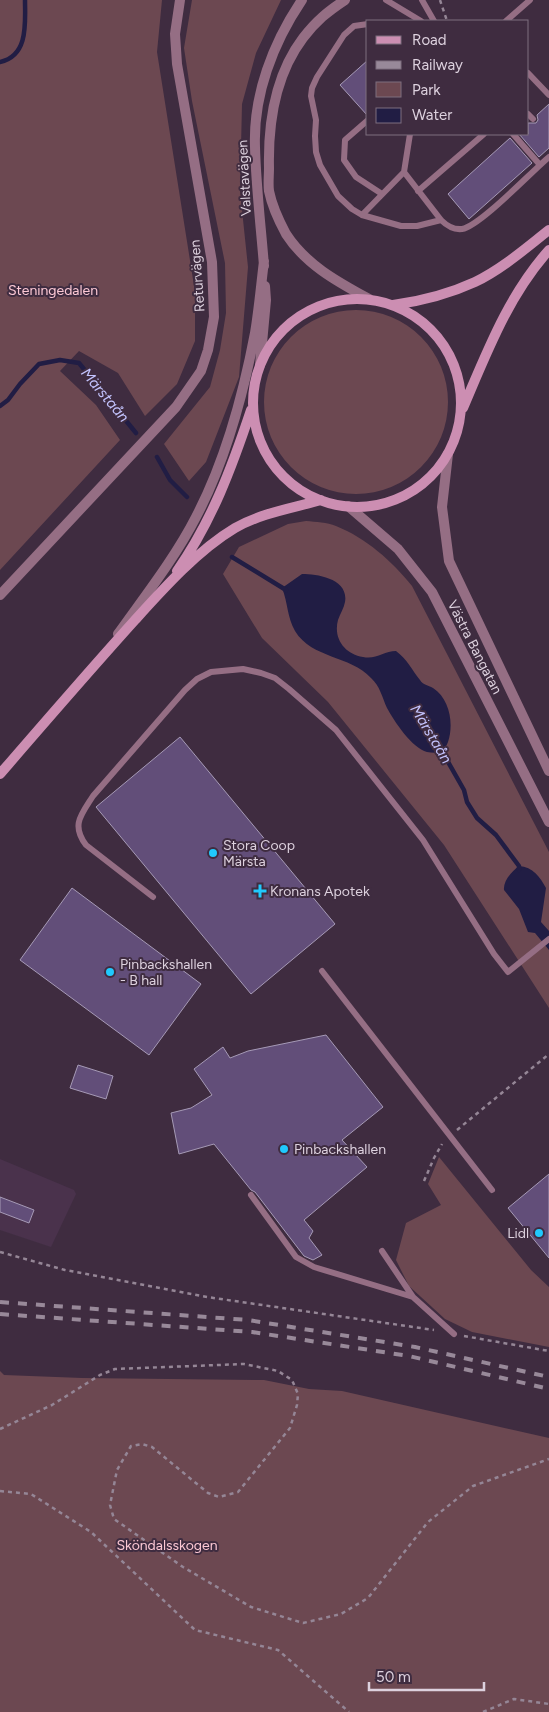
<svg xmlns="http://www.w3.org/2000/svg" width="549" height="1712" viewBox="0 0 549 1712" font-family="Figtree,sans-serif">
<style>
.built{fill:#4a324c}
.green{fill:#6c4851}
.water{fill:#211d44}
.lines{fill:none;stroke-linecap:round;stroke-linejoin:round}
.stream{stroke:#211d44;stroke-width:4.5}
.building{fill:#624e79;stroke:#a69ab6}
.path{stroke:#958696;stroke-width:2.5;stroke-dasharray:4 4;stroke-linecap:butt}
.service{stroke:#956e84;stroke-width:6}
.minor{stroke:#956e84;stroke-width:10}
.tertiary{stroke:#956e84;stroke-width:10}
.secondary{stroke:#cc8eb2;stroke-width:10}
.rail{stroke:#988999;stroke-width:4;stroke-dasharray:9 9;stroke-linecap:butt}
.poi-dot{fill:#20c9fd;stroke:#3f2c40;stroke-width:2}
.labels{text-anchor:middle;stroke-width:4;stroke-linejoin:round;paint-order:stroke}
.street-label{font-size:14px;fill:#ddd1de;stroke:#3f2c40}
.park-label{font-size:14px;fill:#fcc8d4;stroke:#3f2c40}
.poi-label{font-size:14px;fill:#ddd1de;stroke:#3f2c40;text-anchor:start}
.water-label{font-size:15px;font-style:italic;fill:#c3c3fd;stroke:#3f2c40}
</style>
<rect width="100%" height="100%" fill="#3f2c40"/>
<!-- built -->
<path class="built" d="M 0,1159 L 74,1190 L 76,1194 L 51,1247 L 0,1230 Z"/>
<!-- green -->
<path class="green" d="M 0,0 L 162,0 L 157,52 L 195,292 L 195,341 L 177,384 L 145,416 L 118,373 L 79,351 L 60,371 L 96,405 L 120,440 L 0,570 Z
M 192,0 L 281,0 L 256,53 L 242,104 L 240,191 L 248,267 L 239,377 L 206,462 L 189,481 L 164,444 L 210,387 L 220,350 L 226,313 L 225,263 L 192,101 L 184,48 Z
M264 402a92 92 0 1 1 184 0a92 92 0 1 1-184 0Z
M 306,521 C 316,522 327,522 336,526 C 366,538 392,561 412,586 L 549,852 L 549,1008 L 444,845 L 328,702 L 262,638 L 223,574 L 239,547 L 288,524 Z
M 439,1157 L 531,1270 L 549,1287 L 549,1347 L 472,1332 L 445,1319 L 409,1286 L 396,1260 L 406,1223 L 441,1205 L 428,1184 Z
M 0,1371 L 4,1375 L 82,1378 L 264,1380 L 309,1389 L 342,1391 L 549,1438 L 549,1712 L 0,1712 Z"/>
<!-- water -->
<path class="water" d="M 302,574 C 318,574 349,579 345,602 C 344,608 340,614 338,620 C 333,639 345,654 363,657 C 376,660 384,651 396,651 C 407,659 412,670 420,680 C 423,685 428,685 433,688 C 450,699 454,724 448,742 C 444,753 437,754 427,752 C 412,748 394,721 387,708 C 382,697 380,686 371,678 C 350,655 312,659 295,631 C 287,617 288,603 282,588 Z
M 519,866 C 533,867 540,877 546,888 L 541,922 L 549,931 L 549,950 L 535,933 L 528,932 L 519,909 L 504,890 C 503,881 512,871 519,866 Z"/>
<g class="lines">
<!-- stream -->
<path class="stream" d="M 0,62 C 29,56 25,22 25,0
M 0,406 L 8,400 L 20,384 L 39,364 L 60,360 L 79,363 L 136,433
M 157,457 L 170,480 L 187,497
M 232,557 L 286,590
M 439,746 L 464,790 L 467,802 L 477,818 L 496,835 L 519,866 L 519,870"/>
</g>
<!-- building -->
<path class="building" d="M 368,60 L 368,115 L 367,115 L 340,85 Z
M 549,104 L 549,148 L 539,157 L 519,134 L 528,134 L 528,123 L 536,123 L 538,120 L 537,115 Z
M 510,138 L 532,163 L 469,219 L 448,194 Z
M 180,737 L 335,924 L 251,994 L 96,807 Z
M 72,888 L 201,984 L 149,1055 L 20,960 Z
M 326,1035 L 383,1107 L 342,1140 L 367,1167 L 304,1220 L 313,1231 L 309,1238 L 322,1255 L 313,1260 L 304,1256 L 255,1192 L 251,1190 L 214,1144 L 179,1154 L 171,1113 L 191,1108 L 212,1095 L 194,1069 L 223,1047 L 230,1058 L 248,1051 Z
M 78,1065 L 113,1076 L 106,1099 L 70,1088 Z
M 549,1174 L 549,1258 L 508,1208 Z
M 0,1197 L 34,1210 L 29,1223 L 0,1212 Z"/>
<g class="lines">
<!-- path -->
<path class="path" d="M 440,0 L 447,21
M 457,1130 L 549,1054
M 424,1181 L 434,1158 L 442,1144
M 0,1252 L 65,1270 L 207,1297 L 434,1330
M 464,1336 L 549,1351
M 0,1429 L 52,1405 L 100,1375 L 115,1369 L 244,1364 L 278,1371 L 292,1380 L 298,1394 L 297,1405 L 290,1428 L 238,1492 L 219,1497 L 208,1493 L 152,1447 L 142,1444 L 131,1446 L 117,1470 L 110,1505 L 114,1519 L 183,1567 L 251,1607 L 303,1623 L 341,1614 L 368,1598 L 428,1522 L 473,1486 L 549,1459
M 0,1491 L 31,1494 L 91,1532 L 195,1630 L 278,1650 L 349,1712
M 483,1712 L 514,1699 L 549,1704"/>
<!-- service -->
<path class="service" d="M 386,0 L 421,21
M 422,0 L 434,21
M 506,21 L 530,0
M 368,24 L 354,26 L 344,35 L 317,77 L 312,88 L 311,96 L 316,120 L 315,136 L 316,152 L 320,165 L 338,196 L 352,209 L 362,215 L 401,226 L 417,226 L 441,220
M 528,73 L 549,95
M 528,114 L 533,119
M 368,120 L 345,140 L 344,160 L 356,177 L 382,194
M 410,134 L 404,172 L 441,220 C 447,226 453,230 462,229 C 480,226 531,172 549,157
M 513,134 L 540,165
M 418,191 L 484,134
M 362,215 L 404,172
M 153,897 L 86,845 C 71,825 81,815 93,796 L 185,690 L 197,679 L 211,672 L 243,669 L 261,673 L 275,678 L 289,689 L 336,730 L 423,840 L 494,954 L 508,972 L 549,939
M 322,971 L 492,1190
M 251,1195 L 296,1257 L 314,1267 L 413,1297
M 382,1251 L 413,1297 L 454,1334"/>
<!-- minor -->
<path class="minor" d="M 0,595 L 176,407 L 201,371 L 208,350 L 214,317 L 212,262 L 177,64 L 175,34 L 180,0"/>
<!-- tertiary -->
<path class="tertiary" d="M 345,0 C 327,12 316,21 303,38 C 275,75 268,124 269,168 C 269,176 268,184 269,191 C 272,206 279,221 286,234 C 306,265 338,282 369,299
M 264,266 C 261,227 256,187 255,147 C 253,95 273,43 302,0
M 260,365 L 266,300 L 265,286
M 448,454 L 442,507 L 449,561 L 549,771
M 348,506 L 398,549 L 432,592 L 549,822
M 118,634 C 145,596 175,558 196,517 C 226,460 243,396 255,333 C 259,309 261,285 264,261"/>
<!-- secondary -->
<path class="secondary" d="M253 403a104 104 0 1 1 208 0a104 104 0 1 1-208 0Z
M 393,305 C 422,301 449,294 475,282 C 502,269 526,248 549,230
M 463,408 C 487,352 508,296 549,250
M 177,571 C 212,521 232,467 251,410
M 0,774 C 45,722 89,671 135,620 C 163,589 198,550 235,528 C 261,513 293,508 321,500"/>
<!-- rail -->
<path class="rail" d="M 0,1302 L 248,1320 L 415,1347 L 549,1377
M 0,1314 L 252,1332 L 409,1356 L 549,1389"/>
</g>
<!-- markers -->
<g class="poi-dot">
<circle cx="213" cy="853" r="5"/>
<path d="M257.5 883.5h5v5h5v5h-5v5h-5v-5h-5v-5h5z"/>
<circle cx="110" cy="972" r="5"/>
<circle cx="284" cy="1149" r="5"/>
<circle cx="539" cy="1233" r="5"/>
</g>
<g class="labels">
<!-- street labels -->
<g class="street-label">
<text transform="translate(244 178) rotate(-93)" y="5">Valstavägen</text>
<text transform="translate(197 276) rotate(-94)" y="5">Returvägen</text>
<text transform="translate(475 647) rotate(63)" y="5">Västra Bangatan</text>
</g>
<!-- park labels -->
<g class="park-label">
<text x="53" y="295">Steningedalen</text>
<text x="167" y="1550">Sköndalsskogen</text>
</g>
<!-- poi labels -->
<g class="poi-label">
<text x="223" y="850">Stora Coop<tspan x="223" dy="16">Märsta</tspan></text>
<text x="270" y="896">Kronans Apotek</text>
<text x="120" y="969">Pinbackshallen<tspan x="120" dy="16">- B hall</tspan></text>
<text x="294" y="1154">Pinbackshallen</text>
<text x="529" y="1238" text-anchor="end">Lidl</text>
</g>
<!-- water labels -->
<g class="water-label">
<text transform="translate(105 395) rotate(50)" y="5">Märstaån</text>
<text transform="translate(431 734) rotate(59)" y="5">Märstaån</text>
</g>
</g>
<!-- legend -->
<rect x="366" y="20" width="162" height="115" fill="#3f2c40" stroke="#7e6e7f"/>
<rect x="376" y="36" width="25" height="8" fill="#cc8eb2" stroke="#7e6e7f"/>
<text x="412" y="45" font-size="15" fill="#ddd1de">Road</text>
<rect x="376" y="61" width="25" height="8" fill="#988999" stroke="#7e6e7f"/>
<text x="412" y="70" font-size="15" fill="#ddd1de">Railway</text>
<rect x="376" y="82" width="25" height="15" fill="#6c4851" stroke="#7e6e7f"/>
<text x="412" y="95" font-size="15" fill="#ddd1de">Park</text>
<rect x="376" y="108" width="25" height="15" fill="#211d44" stroke="#7e6e7f"/>
<text x="412" y="120" font-size="15" fill="#ddd1de">Water</text>
<!-- scale -->
<path d="M369 1682v8h115v-8" fill="none" stroke="#ddd1de" stroke-width="2.5"/>
<text x="376" y="1682" font-size="15" fill="#ddd1de" stroke="#3f2c40" stroke-width="4" paint-order="stroke">50 m</text>
</svg>
